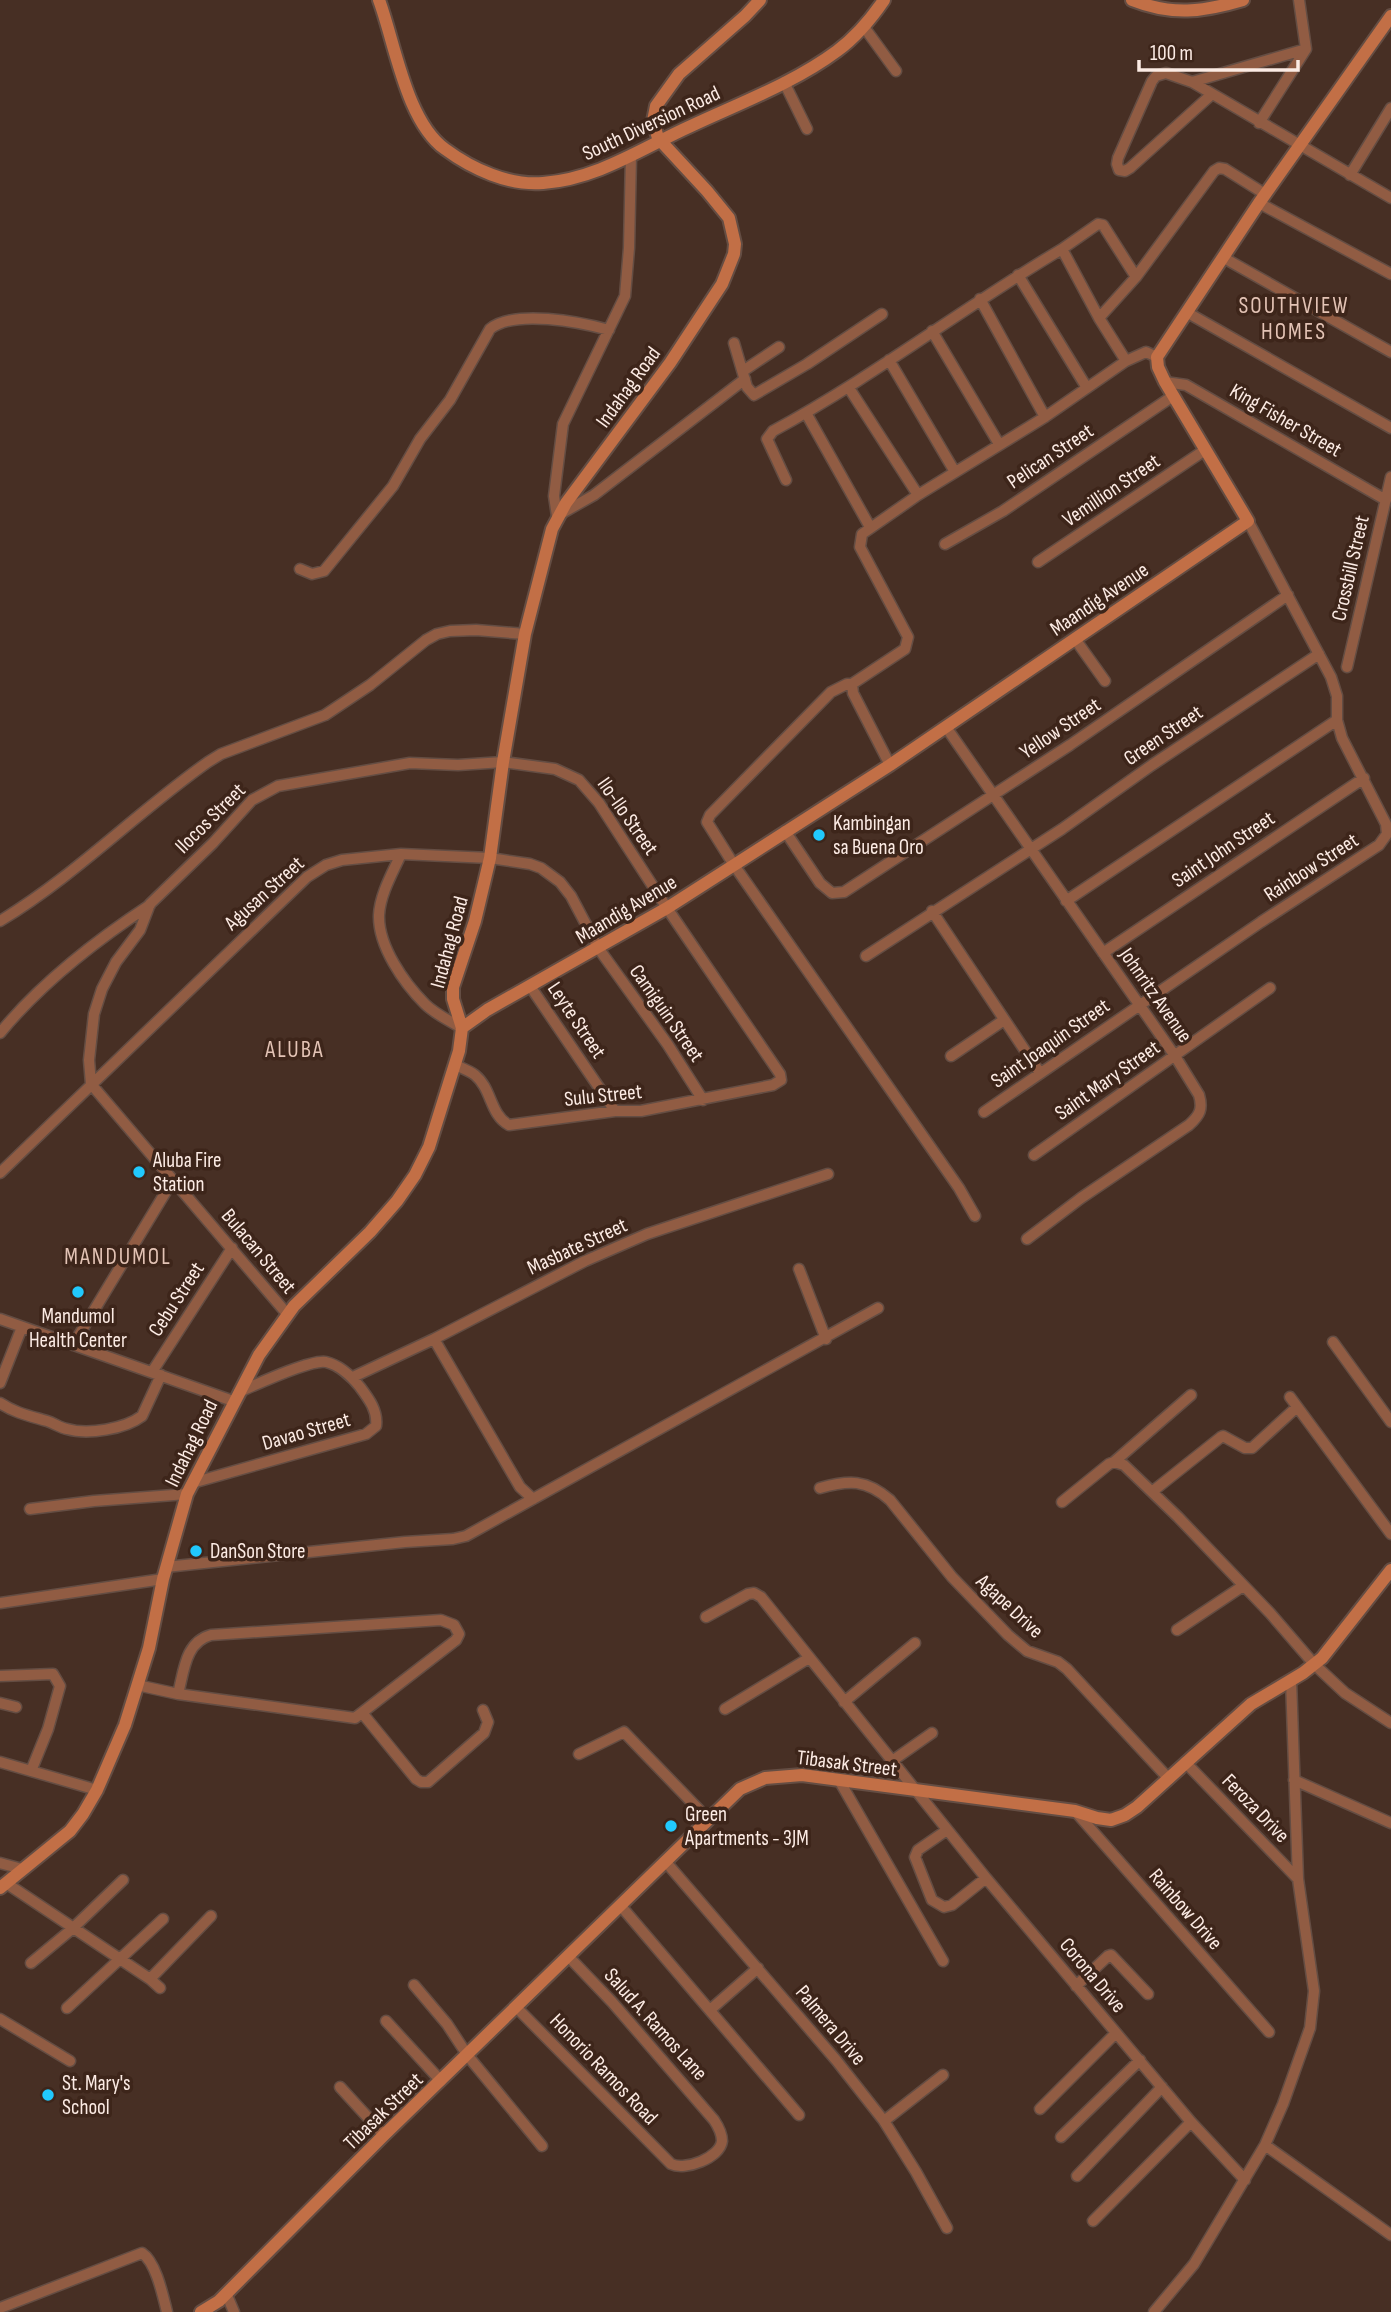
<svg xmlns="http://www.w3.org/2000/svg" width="1391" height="2312" viewBox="0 0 1391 2312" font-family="'Sofia Sans Condensed',sans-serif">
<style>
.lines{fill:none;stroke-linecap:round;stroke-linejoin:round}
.street-casing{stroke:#644d43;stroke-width:13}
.secondary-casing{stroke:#644d43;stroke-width:16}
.street{stroke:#915c43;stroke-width:10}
.secondary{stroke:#c26f46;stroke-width:12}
.poi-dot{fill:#21c9fd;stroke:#3d251a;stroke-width:2.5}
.labels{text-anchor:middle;stroke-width:7;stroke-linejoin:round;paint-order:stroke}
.street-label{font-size:21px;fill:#fcebe4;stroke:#3d251a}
.poi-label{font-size:21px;fill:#fcebe4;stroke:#3d251a;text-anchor:start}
.neighbourhood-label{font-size:23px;letter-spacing:2px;fill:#e3c3b5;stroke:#3d251a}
</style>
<rect width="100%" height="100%" fill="#472f24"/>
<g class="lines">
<defs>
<path id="street" d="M 864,27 L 896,71
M 784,82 L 807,129
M 1192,82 L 1306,49
M 1211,95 L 1130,168 L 1125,171 L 1119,170 L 1117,164 L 1118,158 L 1152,81 L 1156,76 L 1166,73 L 1192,82 L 1391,198
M 1259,123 L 1306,49 L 1299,0
M 631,156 L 629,248 L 625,296 L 563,424 L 554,496 L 557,516 L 594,495 L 745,379
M 1350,175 L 1391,108
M 1259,203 L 1391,274
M 1062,249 L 1098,224 L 1103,225 L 1136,277
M 1224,258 L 1391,352
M 1018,275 L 1087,388
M 980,299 L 1045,417
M 1188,313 L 1391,428
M 1099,318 L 1136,277 L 1214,171 L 1219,168 L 1225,169 L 1265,194
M 932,331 L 999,444
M 734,343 L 747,387 L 754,395 L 807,364 L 882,314
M 889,360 L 955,472
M 743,371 L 779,347
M 1165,382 L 1186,385 L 1386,500
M 849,388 L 918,495
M 806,413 L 870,527
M 786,480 L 767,439 L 773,431 C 873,377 964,307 1062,249 L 1099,318 L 1126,361
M 945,544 L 1003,511 L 1173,396
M 1038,562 L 1205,450
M 300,569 L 312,574 L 324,571 L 393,486 L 420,439 L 450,400 L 490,329 C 515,309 580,322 609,330
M 1075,639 L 1105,681
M 1347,667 L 1391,477
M 852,684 L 847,684 L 831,692 L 710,815 L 707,822 L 734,865 L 959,1188 L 975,1216
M 946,727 L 1175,1056 L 1199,1095 C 1203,1109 1200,1115 1189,1125 L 1081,1198 L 1027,1239
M 890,765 L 853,693 L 852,684 L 905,649 L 908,637 L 860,547 L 862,534 L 918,495 L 1045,417 L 1126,361 L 1146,352 L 1157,357
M 785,831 L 820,883 L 832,893 L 844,892 L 1070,745 L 1288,595
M 401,854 C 393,872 380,894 379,915 C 378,946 404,983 425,1004 C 435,1014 450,1021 462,1028
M 1066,901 L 1337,720
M 932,911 L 1040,1073
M 0,921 C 75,876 137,812 208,762 L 221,754 L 325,715 L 370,685 L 426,640 L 437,634 L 450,631 L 476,630 L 525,634
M 1103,953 L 1364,778
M 866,956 L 1062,829 L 1152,765 L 1319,654
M 530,986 L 615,1111
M 0,1033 C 42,982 95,941 150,905
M 951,1056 L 1004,1020
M 984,1112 L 1261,922 L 1379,845 L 1387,834 L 1386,824 L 1342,738 L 1337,720 L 1337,696 L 1331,677 L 1248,521
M 1034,1155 L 1270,988
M 0,1173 L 307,877 L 326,865 L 342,860 L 401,854 L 490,858 L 530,864 L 541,868 L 560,882 L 571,896 L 599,949 L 668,1045 L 703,1100
M 799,1269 L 826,1339
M 288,1315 L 91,1084 L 89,1060 L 94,1014 L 102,989 L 116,962 L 140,930 L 150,904 L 213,843 L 252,800 L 278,786 L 410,763 L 458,765 L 503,762 L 555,769 L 579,780 L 599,803 L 667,908 L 780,1074 L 781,1080 L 773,1085 L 641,1111 L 615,1111 L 509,1125 C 490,1115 492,1089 475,1075 C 470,1071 462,1068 455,1065
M 0,1319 L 233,1401
M 434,1339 L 520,1487 L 533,1499
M 1333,1342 L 1391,1422
M 73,1345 L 173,1180
M 152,1372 L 232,1248
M 353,1377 L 434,1339 L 585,1261 L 647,1234 L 828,1174
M 0,1383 L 22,1327
M 1290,1397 L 1391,1534
M 0,1403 C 15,1413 30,1416 47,1421 C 54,1423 60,1428 67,1429 C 88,1435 125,1429 142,1416 L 161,1375
M 1114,1462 L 1191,1395
M 192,1483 L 366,1434 L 376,1426 C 378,1411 369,1399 360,1387 C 352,1377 339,1365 326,1362 C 311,1359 255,1385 239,1392
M 820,1488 C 849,1480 866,1479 890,1500 L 952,1577 L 1008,1635 L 1027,1651 L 1058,1662 L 1067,1669 L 1169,1779
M 1153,1491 L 1221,1437 L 1223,1436 L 1245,1448 L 1252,1448 L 1297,1407
M 1062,1502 L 1109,1464 L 1114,1462 L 1124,1465 L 1178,1517 L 1270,1613 L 1314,1664 L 1345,1693 L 1391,1723
M 30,1509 L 94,1501 L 187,1494
M 166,1567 L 405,1542 L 453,1539 L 466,1536 L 878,1308
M 0,1603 L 163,1579
M 706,1617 L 748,1594 L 754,1593 L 761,1597 L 986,1878 L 1191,2122 L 1245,2180
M 441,1620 L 454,1625 L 459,1634 L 456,1640 L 355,1718 L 178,1694 C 184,1671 185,1642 211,1635 Z
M 1177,1630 L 1243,1586
M 0,1676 L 53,1674 L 60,1686 L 48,1729 L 31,1771
M 137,1685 L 178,1694
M 844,1702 L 915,1643
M 0,1703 L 16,1707
M 725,1709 L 809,1658
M 363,1714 L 416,1779 L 421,1782 L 428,1782 L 484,1733 L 488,1722 L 483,1710
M 579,1754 L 624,1732 L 708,1819
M 892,1761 L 932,1733
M 0,1762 L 97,1790
M 1185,1762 L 1298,1879
M 839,1780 L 943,1961
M 1294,1780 L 1391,1823
M 1075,1811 L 1269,2032
M 947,1830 L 918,1850 L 915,1857 L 932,1900 L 944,1907 L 952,1905 L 986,1878
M 665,1861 L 836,2060 L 884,2121 L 916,2172 L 947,2228
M 0,1863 L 22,1869
M 6,1883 L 150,1979 L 160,1988
M 620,1905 L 799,2115
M 31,1963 L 72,1929 L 123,1880
M 150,1979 L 211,1916
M 414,1985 L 447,2024 L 468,2056 L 542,2146
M 1076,1986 L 1108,1956 L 1111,1955 L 1148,1994
M 67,2008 L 163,1919
M 517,2008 L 671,2164 C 685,2171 720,2158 722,2141 C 722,2133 718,2126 714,2120 L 612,2002 L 568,1956
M 710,2010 L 758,1968
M 0,2019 L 70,2061
M 386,2021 L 441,2081
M 340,2087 L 384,2135
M 1040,2109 L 1116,2033
M 884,2121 L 943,2075
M 1061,2137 L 1140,2060
M 1265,2145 L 1391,2235
M 1077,2176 L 1162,2087
M 1093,2221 L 1191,2122
M 226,2293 L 234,2312
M 0,2308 L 142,2253 C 156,2262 163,2296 167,2312
M 1154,2312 L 1194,2264 L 1265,2145 L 1283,2104 L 1310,2028 L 1314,1991 L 1298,1879 L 1291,1680"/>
<path id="secondary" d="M 379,0 C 395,43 406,121 445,149 C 472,169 509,186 543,183 C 598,179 642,148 691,126 C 740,103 794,83 837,51 C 856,37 871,19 884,0
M 1132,0 C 1172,16 1203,12 1243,0
M 462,1028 L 487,1010 L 667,908 L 890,765 L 1248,521 L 1165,382 L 1158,367 L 1157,357 L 1259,203 L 1391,16
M 0,1888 L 70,1831 L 83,1814 L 97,1790 L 125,1725 L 149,1648 L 163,1579 L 187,1494 L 259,1355 L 294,1306 L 370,1232 L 397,1201 L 415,1175 L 429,1147 L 459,1051 L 462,1028 L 453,999 L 453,987 L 475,921 L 490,858 L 503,762 L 525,634 L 552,529 L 566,503 L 670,363 L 722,284 L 734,254 L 735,244 L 729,218 L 707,191 L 658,138 L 653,121 L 656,106 L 679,74 L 745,16 L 760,0
M 201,2312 L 219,2301 L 384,2135 L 740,1789 L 765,1778 L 802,1775 L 1075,1811 L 1097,1818 L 1111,1820 L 1125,1815 L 1137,1807 L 1251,1704 L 1303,1673 L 1322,1658 L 1391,1570"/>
</defs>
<!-- street casing -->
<use href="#street" class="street-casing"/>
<!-- secondary casing -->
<use href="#secondary" class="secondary-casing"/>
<!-- street -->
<use href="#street" class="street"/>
<!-- secondary -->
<use href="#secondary" class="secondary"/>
</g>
<!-- markers -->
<g class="poi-dot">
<circle cx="819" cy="835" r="7"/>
<circle cx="139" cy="1172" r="7"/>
<circle cx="78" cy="1292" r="7"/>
<circle cx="196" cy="1551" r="7"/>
<circle cx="671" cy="1826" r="7"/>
<circle cx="48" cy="2095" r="7"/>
</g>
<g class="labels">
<!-- street labels -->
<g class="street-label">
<text transform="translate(651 123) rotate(-25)" y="7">South Diversion Road</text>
<text transform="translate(628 387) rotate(-54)" y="7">Indahag Road</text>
<text transform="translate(1286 420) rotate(30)" y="7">King Fisher Street</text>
<text transform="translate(1050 456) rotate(-34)" y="7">Pelican Street</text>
<text transform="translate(1111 490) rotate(-34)" y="7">Vemillion Street</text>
<text transform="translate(1350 568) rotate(-77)" y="7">Crossbill Street</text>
<text transform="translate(1099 599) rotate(-34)" y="7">Maandig Avenue</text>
<text transform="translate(1060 728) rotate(-34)" y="7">Yellow Street</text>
<text transform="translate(1163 735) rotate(-34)" y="7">Green Street</text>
<text transform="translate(628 816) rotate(55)" y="7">Ilo-Ilo Street</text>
<text transform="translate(210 818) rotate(-45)" y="7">Ilocos Street</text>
<text transform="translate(1223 849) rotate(-34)" y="7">Saint John Street</text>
<text transform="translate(1311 867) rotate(-33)" y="7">Rainbow Street</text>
<text transform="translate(264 893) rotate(-42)" y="7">Agusan Street</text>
<text transform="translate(626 909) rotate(-31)" y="7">Maandig Avenue</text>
<text transform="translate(449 942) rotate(-75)" y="7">Indahag Road</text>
<text transform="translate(1156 995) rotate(55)" y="7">Johnritz Avenue</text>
<text transform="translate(667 1013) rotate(55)" y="7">Camiguin Street</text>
<text transform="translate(577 1020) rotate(56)" y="7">Leyte Street</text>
<text transform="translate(1050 1043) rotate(-35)" y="7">Saint Joaquin Street</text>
<text transform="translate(1107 1080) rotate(-35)" y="7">Saint Mary Street</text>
<text transform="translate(603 1095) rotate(-6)" y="7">Sulu Street</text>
<text transform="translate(577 1246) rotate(-25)" y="7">Masbate Street</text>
<text transform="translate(259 1251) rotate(50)" y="7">Bulacan Street</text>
<text transform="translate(176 1299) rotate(-57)" y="7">Cebu Street</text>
<text transform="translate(306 1431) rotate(-16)" y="7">Davao Street</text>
<text transform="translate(191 1443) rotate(-64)" y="7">Indahag Road</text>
<text transform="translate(1010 1606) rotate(43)" y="7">Agape Drive</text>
<text transform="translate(847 1763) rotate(7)" y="7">Tibasak Street</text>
<text transform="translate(1256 1808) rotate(46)" y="7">Feroza Drive</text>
<text transform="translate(1186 1909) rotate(49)" y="7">Rainbow Drive</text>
<text transform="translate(1093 1975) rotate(50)" y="7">Corona Drive</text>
<text transform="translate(656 2024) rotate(48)" y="7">Salud A. Ramos Lane</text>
<text transform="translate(831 2025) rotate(50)" y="7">Palmera Drive</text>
<text transform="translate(604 2069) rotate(46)" y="7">Honorio Ramos Road</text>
<text transform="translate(383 2111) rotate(-44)" y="7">Tibasak Street</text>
</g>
<!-- poi labels -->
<g class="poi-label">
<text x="833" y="830">Kambingan<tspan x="833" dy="24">sa Buena Oro</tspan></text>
<text x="153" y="1167">Aluba Fire<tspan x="153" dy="24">Station</tspan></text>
<text x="78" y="1323" text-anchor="middle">Mandumol<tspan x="78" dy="24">Health Center</tspan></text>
<text x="210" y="1558">DanSon Store</text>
<text x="685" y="1821">Green<tspan x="685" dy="24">Apartments - 3JM</tspan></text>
<text x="62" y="2090">St. Mary's<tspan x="62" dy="24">School</tspan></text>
</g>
<!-- neighbourhood labels -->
<g class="neighbourhood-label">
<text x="1294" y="313">SOUTHVIEW<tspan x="1294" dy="26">HOMES</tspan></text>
<text x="295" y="1057">ALUBA</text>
<text x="118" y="1264">MANDUMOL</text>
</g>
</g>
<!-- scale -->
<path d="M1139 60v10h159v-10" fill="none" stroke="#fcebe4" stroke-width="3.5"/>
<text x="1150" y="60" font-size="21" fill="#fcebe4" stroke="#3d251a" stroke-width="5" paint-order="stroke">100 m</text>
</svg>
